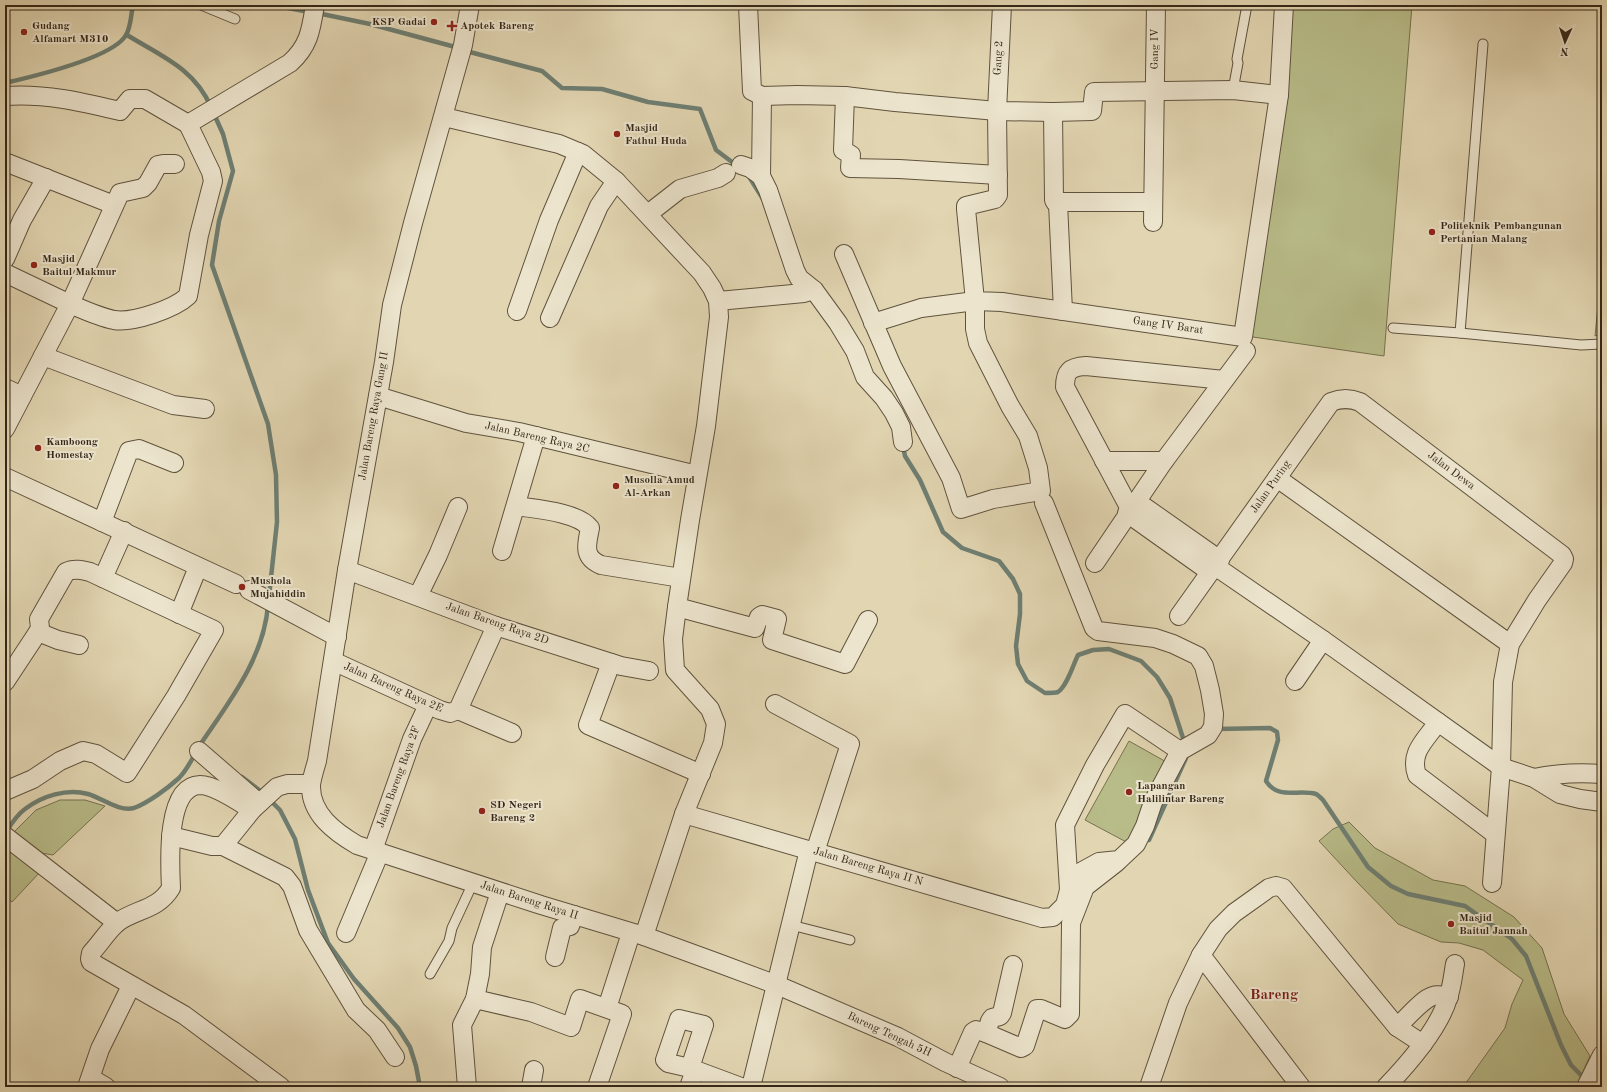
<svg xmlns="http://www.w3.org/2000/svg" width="1607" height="1092" viewBox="0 0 1607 1092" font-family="'Old Standard TT',serif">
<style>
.green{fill:#b8bc89;stroke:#767250}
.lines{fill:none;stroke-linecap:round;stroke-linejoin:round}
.stream{stroke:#6e7f73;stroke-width:4.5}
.service-casing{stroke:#60533e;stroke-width:11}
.minor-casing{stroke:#60533e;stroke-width:20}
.service{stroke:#ece4cd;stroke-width:9}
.minor{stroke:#ece4cd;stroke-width:18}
.poi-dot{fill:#8f2418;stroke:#ece4cd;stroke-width:1.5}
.labels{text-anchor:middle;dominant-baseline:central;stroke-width:4;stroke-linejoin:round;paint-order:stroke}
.poi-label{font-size:11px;font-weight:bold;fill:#342718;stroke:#ece4cd;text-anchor:start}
.street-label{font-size:11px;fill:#342718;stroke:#ece4cd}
.district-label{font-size:15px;font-weight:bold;fill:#7a1f14;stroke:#ece4cd}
</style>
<rect width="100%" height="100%" fill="#e2d6b2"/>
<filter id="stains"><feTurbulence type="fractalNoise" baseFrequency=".005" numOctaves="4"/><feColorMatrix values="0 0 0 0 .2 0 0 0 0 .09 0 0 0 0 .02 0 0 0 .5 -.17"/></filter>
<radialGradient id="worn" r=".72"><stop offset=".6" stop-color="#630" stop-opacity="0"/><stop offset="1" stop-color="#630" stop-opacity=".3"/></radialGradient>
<!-- green -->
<g class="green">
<path d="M1288 5H1412L1384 356 1253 337 1247 329Z"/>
<path d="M1602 264V334L1595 336Z"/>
<path d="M1129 741 1170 764 1130 844 1085 820Z"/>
<path d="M60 800H85L105 806 53 855 35 852 11 835 36 810Z"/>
<path d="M1349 822 1375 848 1433 880 1465 886 1514 917 1542 948 1564 1014 1590 1056 1576 1087H1463L1505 1028 1512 1004 1523 980 1483 950 1459 943 1441 942 1398 924 1357 882 1319 841 1333 829Z"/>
<path d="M5 842 41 871 12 902 5 897Z"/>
</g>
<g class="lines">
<!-- stream -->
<g class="stream">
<path d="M246 5 256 7 278 6 309 12"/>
<path d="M317 13 370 24 459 48"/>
<path d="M127 35C161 56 194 68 211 107"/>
<path d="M466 51 542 71 562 88 602 89 648 102 700 109 716 150 736 165"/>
<path d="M5 83C31 77 113 58 126 35 131 27 131 14 133 5"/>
<path d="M214 114 223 134 233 171 219 221 212 265 268 424 276 475 277 522 269 596"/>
<path d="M748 175 763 199"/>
<path d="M903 446 905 456 920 480 943 532 962 548 999 561 1013 579 1020 594V614L1016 646 1018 664 1027 681 1045 693C1049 693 1055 693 1058 692 1067 686 1073 665 1078 655L1093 650 1109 649 1141 661 1157 677 1170 698 1183 738 1186 742"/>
<path d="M1217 729 1270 728 1277 732 1278 740 1266 781C1278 800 1298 789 1316 794 1318 795 1321 798 1323 800L1368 867 1391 886 1408 894 1465 906 1512 939 1526 956 1561 1045 1571 1065 1585 1079"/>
<path d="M242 777 263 793"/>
<path d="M269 799 280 810 295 839 308 890 328 943 354 979 398 1028 410 1047 416 1066 420 1087"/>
<path d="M6 832C11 824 18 814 25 809 42 796 67 788 88 794 102 798 119 812 134 808 148 803 168 788 179 778 188 769 194 755 200 745 229 702 264 658 268 605"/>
<path d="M1149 840 1186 758"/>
</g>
<defs>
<g id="service">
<path d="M201 5 235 19"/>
<path d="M1233 90 1238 63 1237 59 1247 5"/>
<path d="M1393 328 1460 333 1581 345 1602 344"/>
<path d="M1460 333 1483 44"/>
<path d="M791 925 850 940"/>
<path d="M430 974 449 941 452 928 473 883"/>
</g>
<g id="minor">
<path d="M470 5 463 45 413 223 392 305 384 362 347 570 317 761C315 768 312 777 311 785 310 814 335 832 357 845L541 905 644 936 718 963 777 985 898 1037 945 1062 1000 1087"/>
<path d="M748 5 752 91 762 96 797 95 845 96 895 102 997 111 1053 112 1092 111 1094 92 1233 90 1279 95"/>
<path d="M1002 5 997 111 998 195 995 199 966 206V209L975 301 1002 302 1243 337 1279 95 1284 5"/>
<path d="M5 96C45 93 82 102 120 111L130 99H145L188 124"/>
<path d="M845 96 843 150 851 155 850 168 899 169 998 175"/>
<path d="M1053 112 1054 200 1055 202H1153"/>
<path d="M444 117 559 144 583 154 616 181 702 273 712 288 718 301 719 317 706 426 690 520 677 607 673 639 675 670 710 709 716 724 713 743 684 814 644 936"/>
<path d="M5 162 114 205"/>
<path d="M741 165 750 168 761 176 768 190 795 270 799 278 814 290 838 323 855 351 865 377 884 398 894 413 901 427 903 442"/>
<path d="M761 176 762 96"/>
<path d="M1058 203 1063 311"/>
<path d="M648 214 680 189 718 178 726 173"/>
<path d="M1153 222 1156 5"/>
<path d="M844 254 892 366 951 478 961 509 993 499 1041 491 1038 468 1028 436 1010 406 978 343 975 329V301L921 308 873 323"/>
<path d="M5 259 22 220 46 178"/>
<path d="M5 273 70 304 120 193 143 188 148 183 158 165 163 164H175"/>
<path d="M718 301 804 293 814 290"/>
<path d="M517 311 549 220 578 152"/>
<path d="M550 318 599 206 616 181"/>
<path d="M43 356 173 405 205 409"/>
<path d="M5 388 22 396"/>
<path d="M378 396 466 423 519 432 697 475"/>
<path d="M5 429 70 304C84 310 99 317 114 320 133 323 174 309 188 296L199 235 213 181 211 172 188 124 290 63C309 46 311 30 315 5"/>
<path d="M1104 461H1164"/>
<path d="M5 477 236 584"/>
<path d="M1277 478 1510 644"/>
<path d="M1136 501 1220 560"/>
<path d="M516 506C535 509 578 512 590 528 587 544 582 557 601 565L681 578"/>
<path d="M1130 509 1065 387C1065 371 1070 367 1086 366L1224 380"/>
<path d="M1127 513 1210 572"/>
<path d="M102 522 129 451 139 449 174 463"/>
<path d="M502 551 536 436"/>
<path d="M1095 563 1164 461 1246 351"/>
<path d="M1215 566 1323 640 1501 767 1534 778 1560 794 1580 799 1602 802"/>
<path d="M347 570 496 626 621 666 649 671"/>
<path d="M103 578 124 531"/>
<path d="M249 590 337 637"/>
<path d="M418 596 438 555 458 507"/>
<path d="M677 607 755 628 759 617 762 615 777 619 772 640 845 664 868 620"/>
<path d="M179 614 198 567"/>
<path d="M1179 616 1331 402C1341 398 1350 398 1360 402L1562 555 1564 559 1563 563 1537 600 1510 644 1503 682 1501 767 1492 883"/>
<path d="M38 632 58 640 79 645"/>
<path d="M333 661 440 710 450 713 458 710 496 626"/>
<path d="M611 663 588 725 701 774"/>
<path d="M1295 681 1323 640"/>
<path d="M5 682 38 632 40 628 39 619 66 572C74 568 82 570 90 572L214 630 176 696 127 773 96 754 83 751 60 761 33 779 5 791"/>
<path d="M775 704 850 744 815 852"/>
<path d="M458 710 512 733"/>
<path d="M1438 722C1426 740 1409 752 1417 775L1495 834"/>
<path d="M199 751 259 803"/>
<path d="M1534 778C1558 773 1577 772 1602 774"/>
<path d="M311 784H287L277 787 252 810 223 846 285 877 292 886 308 930 356 1010 377 1030 395 1057"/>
<path d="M252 810C239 802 215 785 200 785 165 786 170 865 171 888 158 910 136 909 118 922 108 930 100 944 91 953L90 959 91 962 184 1015 281 1087"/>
<path d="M684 814 1042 918 1053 917 1065 905 1069 890 1079 873 1099 862 1119 860 1136 844 1145 826 1153 802 1180 751 1208 735 1213 727 1214 714 1210 690 1204 666 1198 656 1173 644 1155 638 1098 631 1094 628 1044 503"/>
<path d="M5 836 117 923"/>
<path d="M171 836 212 846H223"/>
<path d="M373 850 412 739 428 705"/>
<path d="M1069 890 1065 825 1095 765 1125 714 1180 751"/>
<path d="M346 933 380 852"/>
<path d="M1201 955 1218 929 1234 913 1269 888 1276 886 1283 888 1397 1027 1423 1044"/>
<path d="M555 957 562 928 570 926 574 915"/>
<path d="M475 999 531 1012 571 1027 580 999 622 1014 597 1087"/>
<path d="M607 1008 631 933"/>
<path d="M1397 1027C1406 1019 1422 999 1433 996 1438 994 1444 996 1449 997"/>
<path d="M986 1033 990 1021 992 1018 1000 1016 1002 1013 1013 965"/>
<path d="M690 1068 704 1025 679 1019 665 1060 668 1063 690 1068 741 1087"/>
<path d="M957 1068 973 1032 976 1030 986 1033 1021 1048 1025 1046 1037 1009H1041L1065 1019 1070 1014 1071 923 1085 887 1117 862"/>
<path d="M91 1078 106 1087"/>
<path d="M87 1087 100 1049 131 986"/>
<path d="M467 1087 462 1025 475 999 480 974 482 947 500 892"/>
<path d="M531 1087 534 1070"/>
<path d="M689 1087 695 1070"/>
<path d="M751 1087 809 850"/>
<path d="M1149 1087 1178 1003 1201 955 1301 1087"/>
<path d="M1386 1087C1409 1063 1439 1029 1448 998 1452 987 1453 975 1455 964"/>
<path d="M1586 1087 1602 1055"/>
</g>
</defs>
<!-- service casing -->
<use href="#service" class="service-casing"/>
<!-- minor casing -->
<use href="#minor" class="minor-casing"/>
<!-- service -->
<use href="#service" class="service"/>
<!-- minor -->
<use href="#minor" class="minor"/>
</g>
<!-- markers -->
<g class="poi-dot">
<circle cx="434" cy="22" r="4"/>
<path d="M450 20h4v4h4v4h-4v4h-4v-4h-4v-4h4z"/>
<circle cx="24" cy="32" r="4"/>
<circle cx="617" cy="134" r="4"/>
<circle cx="1432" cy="232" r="4"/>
<circle cx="34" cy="265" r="4"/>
<circle cx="38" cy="448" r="4"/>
<circle cx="616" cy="486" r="4"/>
<circle cx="242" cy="587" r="4"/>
<circle cx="1129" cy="792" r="4"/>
<circle cx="482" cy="811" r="4"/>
<circle cx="1451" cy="924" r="4"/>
</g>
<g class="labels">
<!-- poi labels -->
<g class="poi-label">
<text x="426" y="22" text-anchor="end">KSP Gadai</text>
<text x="32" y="26">Gudang<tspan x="32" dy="13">Alfamart M310</tspan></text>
<text x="460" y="26">Apotek Bareng</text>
<text x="625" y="128">Masjid<tspan x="625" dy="13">Fathul Huda</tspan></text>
<text x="1440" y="226">Politeknik Pembangunan<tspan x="1440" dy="13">Pertanian Malang</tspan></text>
<text x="42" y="259">Masjid<tspan x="42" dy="13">Baitul Makmur</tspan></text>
<text x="46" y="442">Kamboong<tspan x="46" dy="13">Homestay</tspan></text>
<text x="624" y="480">Musolla Amud<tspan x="624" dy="13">Al-Arkan</tspan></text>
<text x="250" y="581">Mushola<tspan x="250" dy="13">Mujahiddin</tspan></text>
<text x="1137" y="786">Lapangan<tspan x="1137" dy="13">Halilintar Bareng</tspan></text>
<text x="490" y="805">SD Negeri<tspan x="490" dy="13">Bareng 2</tspan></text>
<text x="1459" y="918">Masjid<tspan x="1459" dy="13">Baitul Jannah</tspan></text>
</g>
<!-- street labels -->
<g class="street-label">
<text transform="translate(1155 49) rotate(-90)">Gang IV</text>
<text transform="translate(999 58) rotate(-87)">Gang 2</text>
<text transform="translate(1168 326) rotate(8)">Gang IV Barat</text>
<text transform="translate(374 416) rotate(-80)">Jalan Bareng Raya Gang II</text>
<text transform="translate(537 438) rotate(13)">Jalan Bareng Raya 2C</text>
<text transform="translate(1451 471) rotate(37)">Jalan Dewa</text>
<text transform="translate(1271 487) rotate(-55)">Jalan Puring</text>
<text transform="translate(497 624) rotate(19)">Jalan Bareng Raya 2D</text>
<text transform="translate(393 688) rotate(24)">Jalan Bareng Raya 2E</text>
<text transform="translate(399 777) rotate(-70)">Jalan Bareng Raya 2F</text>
<text transform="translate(868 867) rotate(16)">Jalan Bareng Raya II N</text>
<text transform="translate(529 901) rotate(18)">Jalan Bareng Raya II</text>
<text transform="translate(889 1035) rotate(25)">Bareng Tengah 5H</text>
</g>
<!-- district labels -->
<g class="district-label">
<text x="1274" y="995">Bareng</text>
</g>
</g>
<!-- margin -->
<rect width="1607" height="1092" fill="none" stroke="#e2d6b2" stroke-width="20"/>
<rect x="6" y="6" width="1595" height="1080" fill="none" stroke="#342718" stroke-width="2"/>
<rect x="10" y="10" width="1587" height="1072" fill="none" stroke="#342718"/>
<!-- north arrow -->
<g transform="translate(1565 42) rotate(183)" stroke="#ece4cd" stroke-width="3" paint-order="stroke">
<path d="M0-3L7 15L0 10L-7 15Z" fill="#342718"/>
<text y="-6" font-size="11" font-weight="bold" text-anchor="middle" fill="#342718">N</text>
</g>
<rect width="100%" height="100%" filter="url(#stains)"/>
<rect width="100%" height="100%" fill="url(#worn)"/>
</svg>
